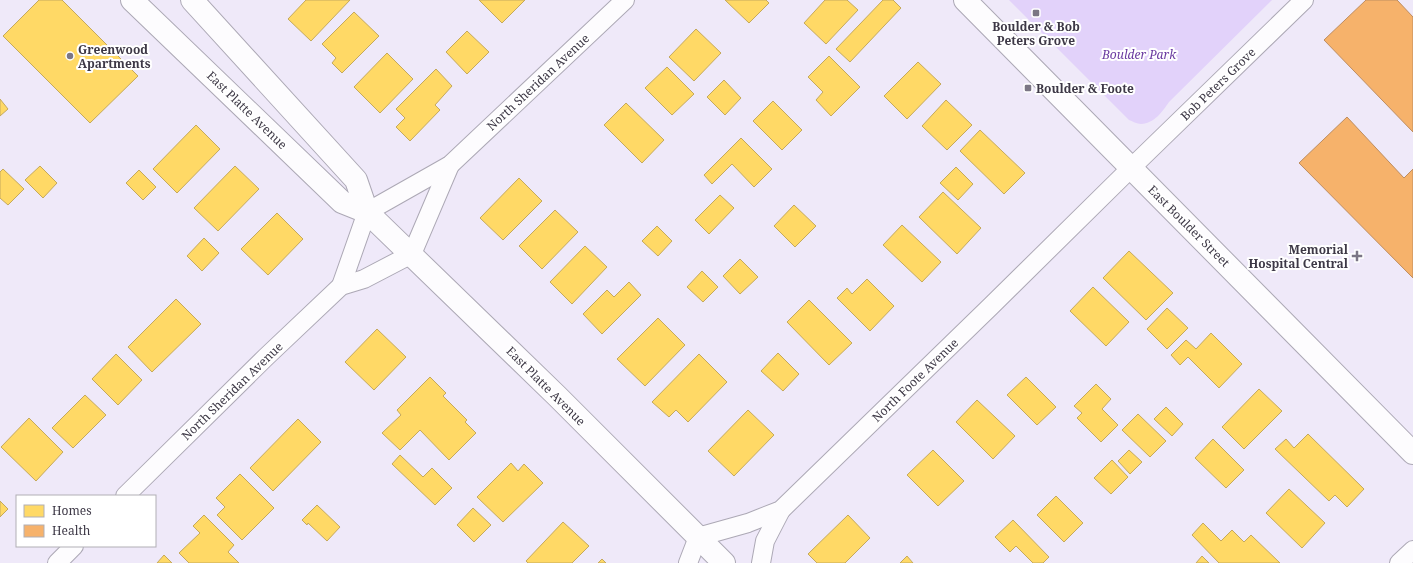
<svg xmlns="http://www.w3.org/2000/svg" width="1413" height="563" viewBox="0 0 1413 563" font-family="'Noto Serif',serif">
<style>
.green{fill:#e2d2fa}
.homes{fill:#ffd966;stroke:#c5a95c}
.health{fill:#f6b26b;stroke:#be8d60}
.lines{fill:none;stroke-linecap:round;stroke-linejoin:round}
.minor-casing{stroke:#aca8b5;stroke-width:20}
.tertiary-casing{stroke:#aca8b5;stroke-width:24}
.primary-casing{stroke:#aca8b5;stroke-width:24}
.minor{stroke:#fdfcfe;stroke-width:18}
.tertiary{stroke:#fdfcfe;stroke-width:22}
.primary{stroke:#fdfcfe;stroke-width:22}
.poi-dot{fill:#7b7685;stroke:#fff;stroke-width:1.5}
.labels{text-anchor:middle;dominant-baseline:central;stroke-width:4;stroke-linejoin:round;paint-order:stroke}
.poi-label{font-size:12px;font-weight:bold;fill:#3d3846;stroke:#fff;text-anchor:start}
.park-label{font-size:12px;font-style:italic;fill:#6a3aa0;stroke:#fff}
.street-label{font-size:12px;fill:#3d3846;stroke:#fff}
</style>
<rect width="100%" height="100%" fill="#efe9f9"/>
<!-- green -->
<path class="green" d="M1009 0H1272L1169 102C1162 112 1155 123 1141 124 1137 124 1132 121 1129 120Z"/>
<!-- homes -->
<g class="homes">
<path d="M39 0H62L138 76 90 123 3 36Z"/>
<path d="M306 0H350L311 41 288 19Z"/>
<path d="M479 0H525L502 23Z"/>
<path d="M725 0H766L769 3 749 23Z"/>
<path d="M825 0H847L858 10 826 44 804 23Z"/>
<path d="M883 0H893L901 8 850 62 836 49Z"/>
<path d="M354 12 379 36 342 73 332 63 336 58 322 44Z"/>
<path d="M696 29 721 53 694 81 669 57Z"/>
<path d="M467 31 489 52 467 74 446 52Z"/>
<path d="M387 53 413 79 380 113 354 87Z"/>
<path d="M829 56 860 87 831 116 816 100 823 92 808 77Z"/>
<path d="M918 62 941 84 907 119 884 96Z"/>
<path d="M667 67 694 94 672 115 645 88Z"/>
<path d="M436 69 452 86 435 105 440 110 410 141 396 127 405 118 396 109Z"/>
<path d="M724 80 741 98 725 115 707 97Z"/>
<path d="M0 99 8 109 0 116Z"/>
<path d="M946 100 972 125 947 150 922 126Z"/>
<path d="M773 101 802 130 782 150 753 121Z"/>
<path d="M626 103 664 140 642 163 604 125Z"/>
<path d="M196 125 220 149 177 193 153 169Z"/>
<path d="M980 130 1025 173 1004 194 960 151Z"/>
<path d="M741 138 772 169 754 187 732 164 712 184 704 175Z"/>
<path d="M40 166 57 183 43 198 25 180Z"/>
<path d="M235 166 259 189 218 231 194 208Z"/>
<path d="M956 167 973 184 958 200 940 183Z"/>
<path d="M3 169 24 189 8 205 0 198V172Z"/>
<path d="M139 170 156 187 143 200 126 183Z"/>
<path d="M519 178 542 201 503 240 480 218Z"/>
<path d="M943 192 981 228 957 254 919 217Z"/>
<path d="M720 195 734 208 709 234 695 220Z"/>
<path d="M794 205 816 226 795 247 774 226Z"/>
<path d="M555 210 578 232 542 269 519 246Z"/>
<path d="M277 213 303 239 268 275 241 249Z"/>
<path d="M902 225 941 262 922 282 883 245Z"/>
<path d="M657 226 672 241 658 256 642 241Z"/>
<path d="M204 238 219 253 202 271 187 256Z"/>
<path d="M585 246 607 267 572 304 550 282Z"/>
<path d="M1129 251 1173 293 1146 320 1103 278Z"/>
<path d="M740 259 758 277 740 294 723 276Z"/>
<path d="M702 271 718 287 703 302 687 287Z"/>
<path d="M867 279 894 306 870 331 837 298 847 288 852 294Z"/>
<path d="M629 282 641 295 602 334 583 314 607 290 614 297Z"/>
<path d="M1093 287 1129 322 1106 346 1070 311Z"/>
<path d="M176 299 201 324 152 372 128 347Z"/>
<path d="M809 300 852 343 829 365 787 322Z"/>
<path d="M1167 308 1188 328 1167 349 1147 329Z"/>
<path d="M658 318 685 345 645 386 617 359Z"/>
<path d="M377 329 406 357 374 390 345 362Z"/>
<path d="M1211 333 1242 364 1219 388 1188 357 1180 365 1171 355 1186 340 1196 349Z"/>
<path d="M778 353 799 374 783 391 761 371Z"/>
<path d="M116 354 142 380 118 405 92 379Z"/>
<path d="M699 354 727 382 688 422 676 410 669 417 652 402Z"/>
<path d="M430 377 446 393 443 396 467 420 465 422 476 433 449 460 420 430 400 450 382 433 401 415 397 410Z"/>
<path d="M1026 377 1056 407 1037 425 1007 395Z"/>
<path d="M1096 384 1111 399 1102 409 1118 425 1101 442 1077 418 1082 413 1074 406Z"/>
<path d="M1259 389 1282 411 1244 449 1222 427Z"/>
<path d="M85 395 106 415 73 448 52 428Z"/>
<path d="M977 400 1015 436 993 459 956 422Z"/>
<path d="M1166 407 1183 424 1172 436 1154 419Z"/>
<path d="M748 410 774 435 734 476 708 451Z"/>
<path d="M1138 414 1166 441 1150 457 1122 430Z"/>
<path d="M29 418 63 452 36 481 1 447Z"/>
<path d="M298 419 321 442 273 491 250 468Z"/>
<path d="M1308 434 1364 489 1347 507 1335 495 1329 501 1275 449 1286 439 1294 448Z"/>
<path d="M1213 439 1244 470 1226 488 1195 458Z"/>
<path d="M933 450 964 481 938 506 907 475Z"/>
<path d="M1129 450 1142 462 1130 474 1118 461Z"/>
<path d="M400 455 423 477 432 468 452 488 435 505 392 464Z"/>
<path d="M1112 460 1128 477 1111 494 1094 478Z"/>
<path d="M511 463 518 471 524 464 543 483 503 522 477 497Z"/>
<path d="M240 474 274 508 242 540 217 515 225 507 216 498Z"/>
<path d="M1289 489 1325 523 1302 548 1266 513Z"/>
<path d="M1056 496 1083 523 1064 542 1037 515Z"/>
<path d="M0 501 8 509 0 517Z"/>
<path d="M317 505 340 527 327 541 308 523 307 525 302 520Z"/>
<path d="M473 508 491 525 474 542 457 525Z"/>
<path d="M204 515 234 545 228 552 239 563H189L179 553 200 533 193 526Z"/>
<path d="M848 515 870 538 845 563H817L808 554Z"/>
<path d="M1013 520 1049 557 1043 563H1033L1016 546 1010 552 995 537Z"/>
<path d="M563 522 589 546 572 563H528L526 561Z"/>
<path d="M1203 523 1221 541 1232 530 1244 542 1251 535 1280 563H1219L1192 535Z"/>
<path d="M164 555 172 563H157Z"/>
<path d="M907 556 913 563H900Z"/>
<path d="M1202 556 1209 563H1196Z"/>
<path d="M602 559 606 563H598Z"/>
</g>
<!-- health -->
<g class="health">
<path d="M1366 0H1397L1413 17V132L1324 40Z"/>
<path d="M1347 117 1404 178 1413 169V278L1299 163Z"/>
</g>
<g class="lines">
<defs>
<g id="minor">
<path d="M341 286 367 212 450 165 625 0"/>
<path d="M125 496 266 357 341 286 364 279 412 254 450 165"/>
<path d="M57 563 74 546"/>
<path d="M688 563 698 537 748 523 781 510 991 306 1131 168 1304 0"/>
<path d="M761 563 765 541 781 510"/>
<path d="M1399 563 1413 550"/>
</g>
<path id="tertiary" d="M965 0 1413 453"/>
<g id="primary">
<path d="M132 0 342 202 367 212 557 396 724 563"/>
<path d="M192 0 356 180 367 212"/>
</g>
</defs>
<!-- minor casing -->
<use href="#minor" class="minor-casing"/>
<!-- tertiary casing -->
<use href="#tertiary" class="tertiary-casing"/>
<!-- primary casing -->
<use href="#primary" class="primary-casing"/>
<!-- minor -->
<use href="#minor" class="minor"/>
<!-- tertiary -->
<use href="#tertiary" class="tertiary"/>
<!-- primary -->
<use href="#primary" class="primary"/>
</g>
<!-- markers -->
<g class="poi-dot">
<rect x="1032" y="9" width="8" height="8" rx="2"/>
<circle cx="70" cy="56" r="4"/>
<rect x="1024" y="84" width="8" height="8" rx="2"/>
<path d="M1355 250h4v4h4v4h-4v4h-4v-4h-4v-4h4z"/>
</g>
<g class="labels">
<!-- poi labels -->
<g class="poi-label">
<text x="1036" y="26" text-anchor="middle">Boulder &amp; Bob<tspan x="1036" dy="14">Peters Grove</tspan></text>
<text x="78" y="49">Greenwood<tspan x="78" dy="14">Apartments</tspan></text>
<text x="1036" y="88">Boulder &amp; Foote</text>
<text x="1348" y="249" text-anchor="end">Memorial<tspan x="1348" dy="14">Hospital Central</tspan></text>
</g>
<!-- park labels -->
<g class="park-label">
<text x="1139" y="54">Boulder Park</text>
</g>
<!-- street labels -->
<g class="street-label">
<text transform="translate(538 82) rotate(-43)">North Sheridan Avenue</text>
<text transform="translate(1218 84) rotate(-44)">Bob Peters Grove</text>
<text transform="translate(247 110) rotate(44)">East Platte Avenue</text>
<text transform="translate(1189 226) rotate(45)">East Boulder Street</text>
<text transform="translate(915 380) rotate(-44)">North Foote Avenue</text>
<text transform="translate(546 386) rotate(45)">East Platte Avenue</text>
<text transform="translate(232 391) rotate(-44)">North Sheridan Avenue</text>
</g>
</g>
<!-- legend -->
<rect x="16" y="495" width="140" height="52" fill="#ffffff" stroke="#b1afb5"/>
<rect x="24" y="505" width="20" height="12" fill="#ffd966" stroke="#b1afb5"/>
<text x="52" y="515" font-size="12" fill="#3d3846">Homes</text>
<rect x="24" y="525" width="20" height="12" fill="#f6b26b" stroke="#b1afb5"/>
<text x="52" y="535" font-size="12" fill="#3d3846">Health</text>
</svg>
